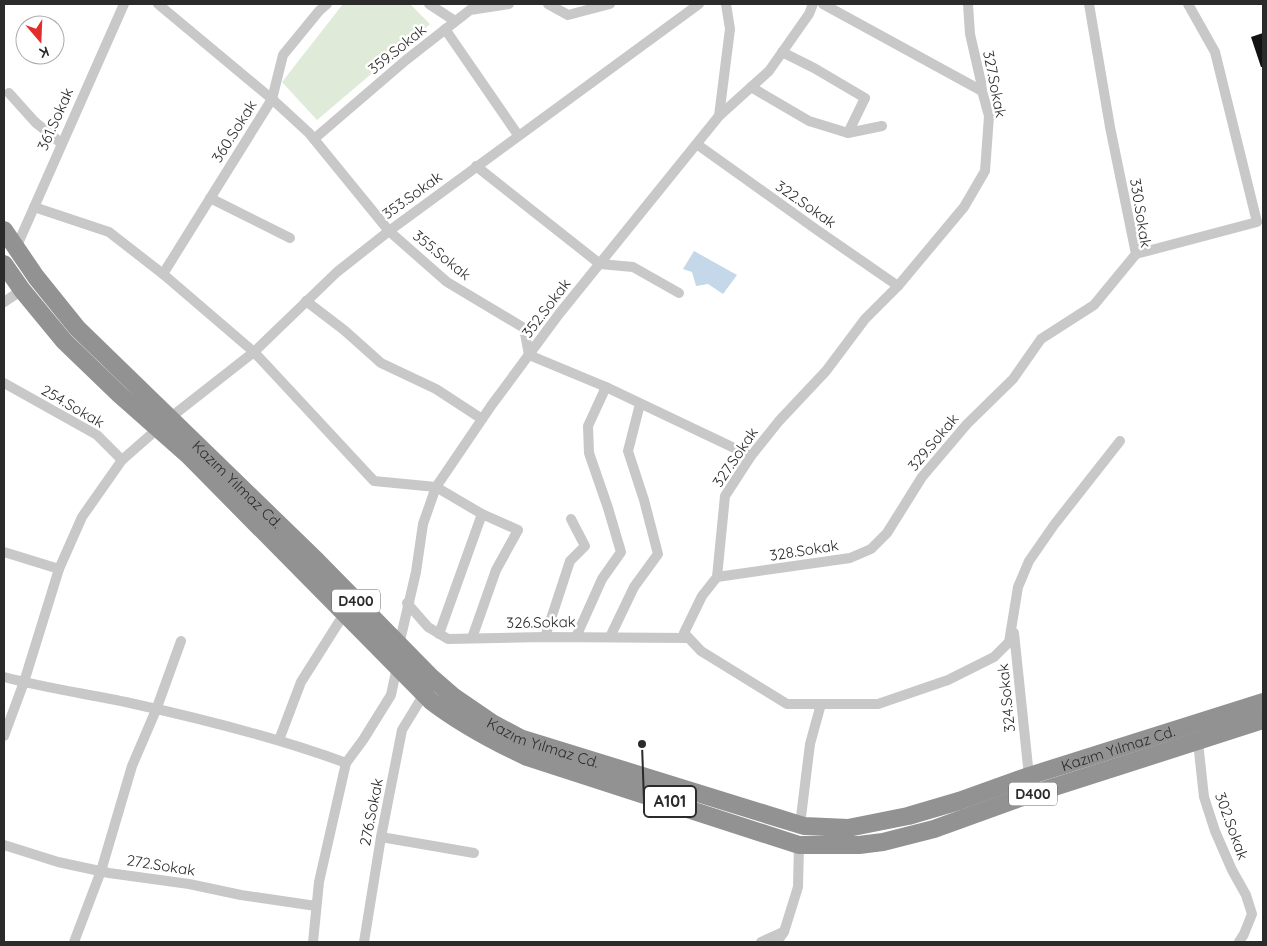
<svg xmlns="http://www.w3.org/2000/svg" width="1267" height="946" viewBox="0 0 1267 946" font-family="Quicksand,sans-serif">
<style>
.green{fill:#e0ead8}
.water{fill:#c4d8ea}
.building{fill:#121212}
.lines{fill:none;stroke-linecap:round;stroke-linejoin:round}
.street{stroke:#c8c8c8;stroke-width:10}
.highway{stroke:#929292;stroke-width:18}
.labels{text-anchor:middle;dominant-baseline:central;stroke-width:5;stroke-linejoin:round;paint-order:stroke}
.shield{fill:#fff;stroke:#6b6b6b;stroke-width:1}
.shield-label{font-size:14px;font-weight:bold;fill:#2b2b2b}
.street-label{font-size:15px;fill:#2b2b2b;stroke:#fff}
.leader{fill:none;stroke:#2b2b2b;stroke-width:2}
.callout-dot{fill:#2b2b2b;stroke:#fff;stroke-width:2}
.callout{fill:#fff;stroke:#2b2b2b;stroke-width:2}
.callout-label{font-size:16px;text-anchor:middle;font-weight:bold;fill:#2b2b2b}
</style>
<rect width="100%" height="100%" fill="#fff"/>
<!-- green -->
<path class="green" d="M343 4H410L430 24 317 120 282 82Z"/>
<!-- water -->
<path class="water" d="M694 251 737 275 723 294 708 284 696 286 692 272 683 269Z"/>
<!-- building -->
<path class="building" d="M1263 33V67H1261L1251 37Z"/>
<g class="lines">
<!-- street -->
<g class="street">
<path d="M158 4 272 99 309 133 389 231 447 282 524 328 529 355 606 387 751 456"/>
<path d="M429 4 455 21"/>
<path d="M548 4 568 15 610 4"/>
<path d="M823 4 982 91"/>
<path d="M968 4 970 34 981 82 982 91 989 116 985 171 964 207 898 286 865 319 826 371 779 421 751 456 725 496 717 577 702 596 684 633 701 651 787 704H878L948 680 994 657 1009 642 1018 587 1029 561 1054 525 1120 441"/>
<path d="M445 29 518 135"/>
<path d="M782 52 814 68 865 98 848 133"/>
<path d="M751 87 809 121 848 133 882 126"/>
<path d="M9 93 35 122 61 143"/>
<path d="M719 116 769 71 809 14 813 4"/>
<path d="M314 139 406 60 470 10 509 4"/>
<path d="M698 145 817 230 898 286"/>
<path d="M476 166 600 264 633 267 679 293"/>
<path d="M210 198 290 238"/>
<path d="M34 207 109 232 163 274 254 352 374 481 436 487 482 514 439 634"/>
<path d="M16 248 124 4"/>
<path d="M1136 254 1257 222 1215 52 1188 4"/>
<path d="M163 274 272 99 283 55 319 11 327 4"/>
<path d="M306 301 344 330 381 363 436 389 482 419"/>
<path d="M4 302 22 290"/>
<path d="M4 383 97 435 122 460"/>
<path d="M4 552 59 569"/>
<path d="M717 577 850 558 871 549 887 533 922 477 967 424 1013 379 1041 339 1094 305 1136 254 1110 127 1089 4"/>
<path d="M407 603 428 627 448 639 545 637 688 638"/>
<path d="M1014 633 1029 776"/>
<path d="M545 637 570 561 585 546 571 519"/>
<path d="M576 637 602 579 621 552 608 508 589 453 588 426 606 387"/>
<path d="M610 637 634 587 658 554 644 500 628 451 640 404"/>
<path d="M472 638 496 570 518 530 482 514"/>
<path d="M399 645 416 572 423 524 436 487 491 406 559 314 719 116 730 29 726 4"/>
<path d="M4 677C45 688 88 694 130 703 203 719 276 737 346 763"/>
<path d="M4 736 24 682 59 569 82 517 122 460 171 417 254 352 337 272 389 231 699 4"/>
<path d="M279 740 301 682 344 614"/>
<path d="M1198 742 1204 797 1215 831 1232 870 1246 895 1252 914 1244 934 1239 942"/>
<path d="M800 825 810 744 821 704"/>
<path d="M381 837 474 853"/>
<path d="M4 845 58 862 109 873 189 884 241 895 316 906"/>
<path d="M74 942 101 871 132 766 156 710 181 641"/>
<path d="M313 942 319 882 346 763 363 740 391 695 397 667"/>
<path d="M364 942 381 837 402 730 424 694"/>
<path d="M761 942 783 932"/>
<path d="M777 942 784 932 798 887 799 845"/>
</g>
<!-- highway -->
<g class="highway">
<path id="s1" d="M4 230 36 277 77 328 317 561 431 677 454 697 492 723 520 738 804 826 848 828 908 816 959 801 1029 776 1263 702"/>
<path d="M4 264 22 290 64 341 119 394 188 455 431 701C461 724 493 741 527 757L799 845H859L883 842 934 829 1017 799 1263 720"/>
</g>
</g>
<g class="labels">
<!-- shield labels -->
<g class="shield">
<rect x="332" y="589.5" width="48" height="23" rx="4"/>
<rect x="1009" y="782.5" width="48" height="23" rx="4"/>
</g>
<g class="shield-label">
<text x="356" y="601">D400</text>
<text x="1033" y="794">D400</text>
</g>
<!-- street labels -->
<g class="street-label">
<text transform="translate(397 49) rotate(-39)">359.Sokak</text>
<text transform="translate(995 84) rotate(79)">327.Sokak</text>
<text transform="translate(55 119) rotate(-66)">361.Sokak</text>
<text transform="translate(234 131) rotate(-58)">360.Sokak</text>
<text transform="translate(412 195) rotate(-36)">353.Sokak</text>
<text transform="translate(806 204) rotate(35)">322.Sokak</text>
<text transform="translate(1141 213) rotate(81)">330.Sokak</text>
<text transform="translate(442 255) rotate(39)">355.Sokak</text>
<text transform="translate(546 308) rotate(-53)">352.Sokak</text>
<text transform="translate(73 406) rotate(30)">254.Sokak</text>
<text transform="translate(933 442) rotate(-50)">329.Sokak</text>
<text transform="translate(735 457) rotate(-56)">327.Sokak</text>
<text stroke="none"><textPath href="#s1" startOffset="346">Kazım Yılmaz Cd.</textPath></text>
<text transform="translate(804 550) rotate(-9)">328.Sokak</text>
<text transform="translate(541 622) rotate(-1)">326.Sokak</text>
<text transform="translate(1006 698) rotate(-96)">324.Sokak</text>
<text stroke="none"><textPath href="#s1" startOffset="751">Kazım Yılmaz Cd.</textPath></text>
<text stroke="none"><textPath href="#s1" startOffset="1351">Kazım Yılmaz Cd.</textPath></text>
<text transform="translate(371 812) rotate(-79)">276.Sokak</text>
<text transform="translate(1232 826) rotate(70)">302.Sokak</text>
<text transform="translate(161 865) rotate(9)">272.Sokak</text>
</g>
</g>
<!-- callouts -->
<path class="leader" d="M642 744L644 801"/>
<circle class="callout-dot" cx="642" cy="744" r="5"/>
<rect class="callout" x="644" y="786" width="52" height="31" rx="5"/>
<g class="callout-label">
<text x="670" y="807">A101</text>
</g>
<!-- border -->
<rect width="1267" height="946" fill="none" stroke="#2b2b2b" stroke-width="10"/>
<!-- north arrow -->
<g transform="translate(40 40) rotate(161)"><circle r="24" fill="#ffffff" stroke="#aaaaaa"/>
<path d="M0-4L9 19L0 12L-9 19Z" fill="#e32d2d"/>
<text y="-8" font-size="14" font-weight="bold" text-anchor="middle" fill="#2b2b2b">K</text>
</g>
</svg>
